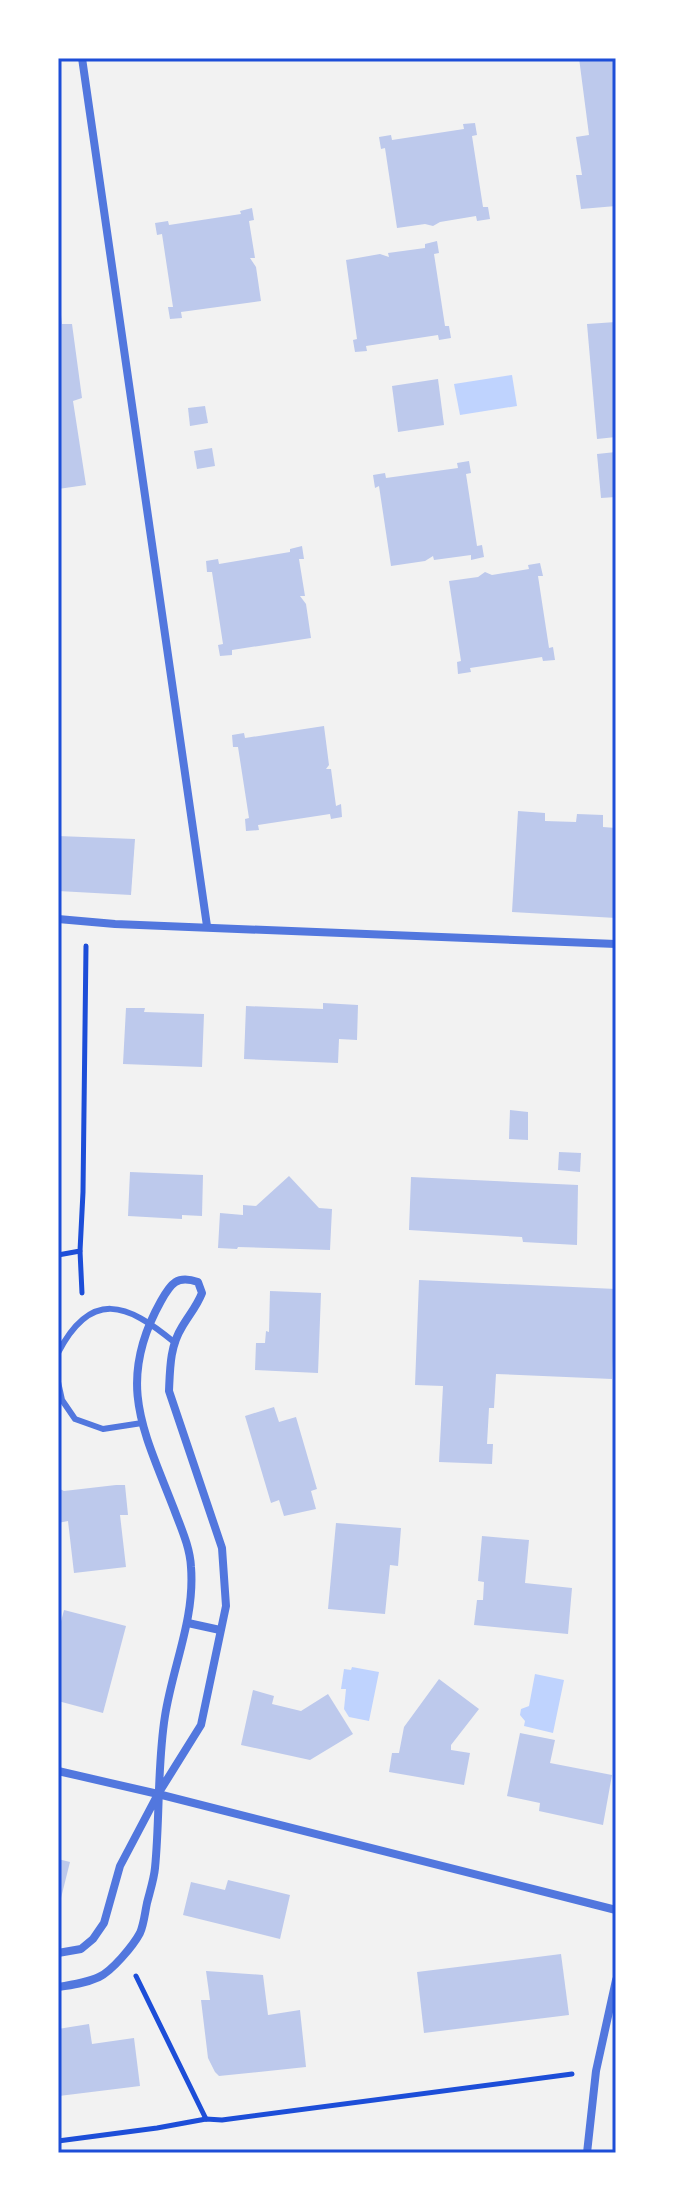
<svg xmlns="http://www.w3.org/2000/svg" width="674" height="2211" viewBox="0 0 674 2211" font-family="Arial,sans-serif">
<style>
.water{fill:#bfd3fe}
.building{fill:#bdc9ec}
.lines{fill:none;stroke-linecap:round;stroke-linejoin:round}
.path{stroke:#1d4ed8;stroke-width:5}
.service{stroke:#5277de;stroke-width:6}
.minor{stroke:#5277de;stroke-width:8}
.neatline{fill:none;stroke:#1d4ed8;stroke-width:3}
</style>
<rect width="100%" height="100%" fill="#f2f2f2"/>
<!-- water -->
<g class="water">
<path d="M512 375 517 406 460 415 454 384Z"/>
<path d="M352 1667 379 1672 369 1721 349 1717 344 1709 346 1689H341L344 1669 351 1670Z"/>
<path d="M535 1674 564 1680 553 1733 524 1726 525 1721 520 1715 521 1709 529 1706Z"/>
</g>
<!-- building -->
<g class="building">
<path d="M579 58H616V206L581 209 576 175H582L576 137 589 135Z"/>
<path d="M475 123 477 135 472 136 483 207H488L490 219 477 221 476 216 440 222 433 226 425 224 397 228 385 148 381 149 379 137 391 135 392 140 464 129 463 124Z"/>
<path d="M252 208 254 220 249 221 255 258H250L256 267 261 301 181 312 182 318 170 319 168 307H173L162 234 157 235 155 223 168 221 169 225 241 214 240 211Z"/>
<path d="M437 241 439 253 434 254 445 326H449L451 338 439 340 438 335 366 346 367 351 355 352 353 340 357 339 346 260 380 254 389 257 388 253 425 248V244Z"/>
<path d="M58 307H60L62 324H72L82 398 73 401 86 485 58 489Z"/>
<path d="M616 322V437L597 439 587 324Z"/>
<path d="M438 379 444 425 398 432 392 386Z"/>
<path d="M205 406 208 423 190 426 188 408Z"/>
<path d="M212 448 215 466 197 469 194 451Z"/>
<path d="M616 452V497L601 498 597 454Z"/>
<path d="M469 461 471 473 466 474 477 546 482 545 484 557 471 560V555L434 560 433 556 425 561 391 566 379 486 375 488 373 475 385 473 386 478 458 468 457 463Z"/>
<path d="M302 546 304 559H299L305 596H300L306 604 311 638 232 650V655L220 656 218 645 223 644 212 572H207L206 561 218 559 219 564 290 552V549Z"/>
<path d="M540 563 543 576H538L549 648 553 647 555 660 543 661 542 657 470 668 471 672 458 674 457 662 461 661 449 581 478 577 485 572 492 575 529 569 528 565Z"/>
<path d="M324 726 329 765 326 769H331L336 806 341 804 342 817 331 819 330 814 258 825 259 830 246 831 245 819 249 818 238 747H233L232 735 244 733 245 738Z"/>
<path d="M518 811 545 813V821L576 822 577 814 603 815V827L616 828V918L512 912Z"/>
<path d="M58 836 135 839 131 895 58 891Z"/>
<path d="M323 1003 358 1005 357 1040 339 1039 338 1063 244 1059 246 1006 323 1009Z"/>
<path d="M126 1008H145L144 1012 204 1014 202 1067 123 1064Z"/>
<path d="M510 1110 528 1112V1140L509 1139Z"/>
<path d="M559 1152 581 1153 580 1172 558 1170Z"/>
<path d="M130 1172 203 1175 202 1216 182 1215V1219L128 1216Z"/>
<path d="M289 1176 319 1208 332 1209 330 1250 238 1247 237 1249 218 1248 220 1213 243 1215V1205L256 1206Z"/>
<path d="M411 1177 578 1185 577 1245 523 1242 522 1237 409 1230Z"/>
<path d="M419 1280 616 1289 612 1379 496 1374 494 1408H489L487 1444H493L492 1464 439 1462 443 1386 415 1385Z"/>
<path d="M270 1291 321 1293 318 1373 255 1370 256 1343H265L266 1331 269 1332Z"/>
<path d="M274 1407 279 1422 296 1417 317 1489 311 1491 316 1509 284 1516 279 1500 271 1503 245 1416Z"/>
<path d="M116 1485H125L128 1515H120L126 1567 74 1573 68 1521 58 1523V1488L64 1491Z"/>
<path d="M336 1523 401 1528 398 1566 390 1565 385 1614 328 1609Z"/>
<path d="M482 1536 529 1540 525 1583 572 1588 568 1634 474 1625 477 1600H483L484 1582 478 1581Z"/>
<path d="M64 1610 126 1626 103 1713 58 1701V1633Z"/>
<path d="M439 1679 479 1709 451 1745V1750L470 1753 464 1785 389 1772 392 1753H399L404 1727Z"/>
<path d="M253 1690 274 1696 272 1704 301 1711 328 1694 353 1734 310 1760 241 1745Z"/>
<path d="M520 1733 555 1740 550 1763 612 1775 603 1825 539 1811 540 1803 507 1796Z"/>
<path d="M58 1859 70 1862 59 1906H58Z"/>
<path d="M228 1880 290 1895 280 1939 183 1915 191 1882 225 1890Z"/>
<path d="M561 1954 569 2015 424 2033 417 1972Z"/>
<path d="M206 1971 263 1975 268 2015 300 2010 306 2067 219 2076 215 2072 208 2058 201 2000H210Z"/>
<path d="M89 2024 92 2044 134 2038 140 2086 59 2096 58 2029Z"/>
</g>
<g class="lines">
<!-- path -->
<g class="path">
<path d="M80 1251 82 1293"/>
<path d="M58 1255 80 1251 83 1192 86 946"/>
<path d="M136 1976 206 2119"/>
<path d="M58 2141 157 2128 206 2119 222 2120 572 2074"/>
</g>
<!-- service -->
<g class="service">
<path d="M58 1353C91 1289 127 1303 174 1342"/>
<path d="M58 1382 62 1400 75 1419 103 1429 142 1423"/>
</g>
<!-- minor -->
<g class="minor">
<path d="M82 58 207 926"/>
<path d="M58 919 115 924 616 944"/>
<path d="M188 1623 220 1630"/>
<path d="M58 1771 158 1794 616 1910"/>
<path d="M58 1953 81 1949 93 1939 104 1923 120 1866 158 1794 201 1725 226 1606 222 1548 169 1391C170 1368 170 1346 182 1327 189 1315 197 1306 202 1293L198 1282C177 1275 171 1283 161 1301 115 1383 144 1431 174 1509 181 1528 190 1547 191 1567 195 1619 173 1665 165 1716 157 1766 160 1817 155 1868 154 1879 150 1891 147 1903 145 1912 144 1924 140 1933 133 1946 112 1971 99 1977 86 1983 72 1985 58 1987"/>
<path d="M587 2153 596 2071 616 1980"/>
</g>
</g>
<!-- border -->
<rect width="674" height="2211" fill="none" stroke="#ffffff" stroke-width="120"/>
<rect x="60" y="60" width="554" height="2091" class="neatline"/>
</svg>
